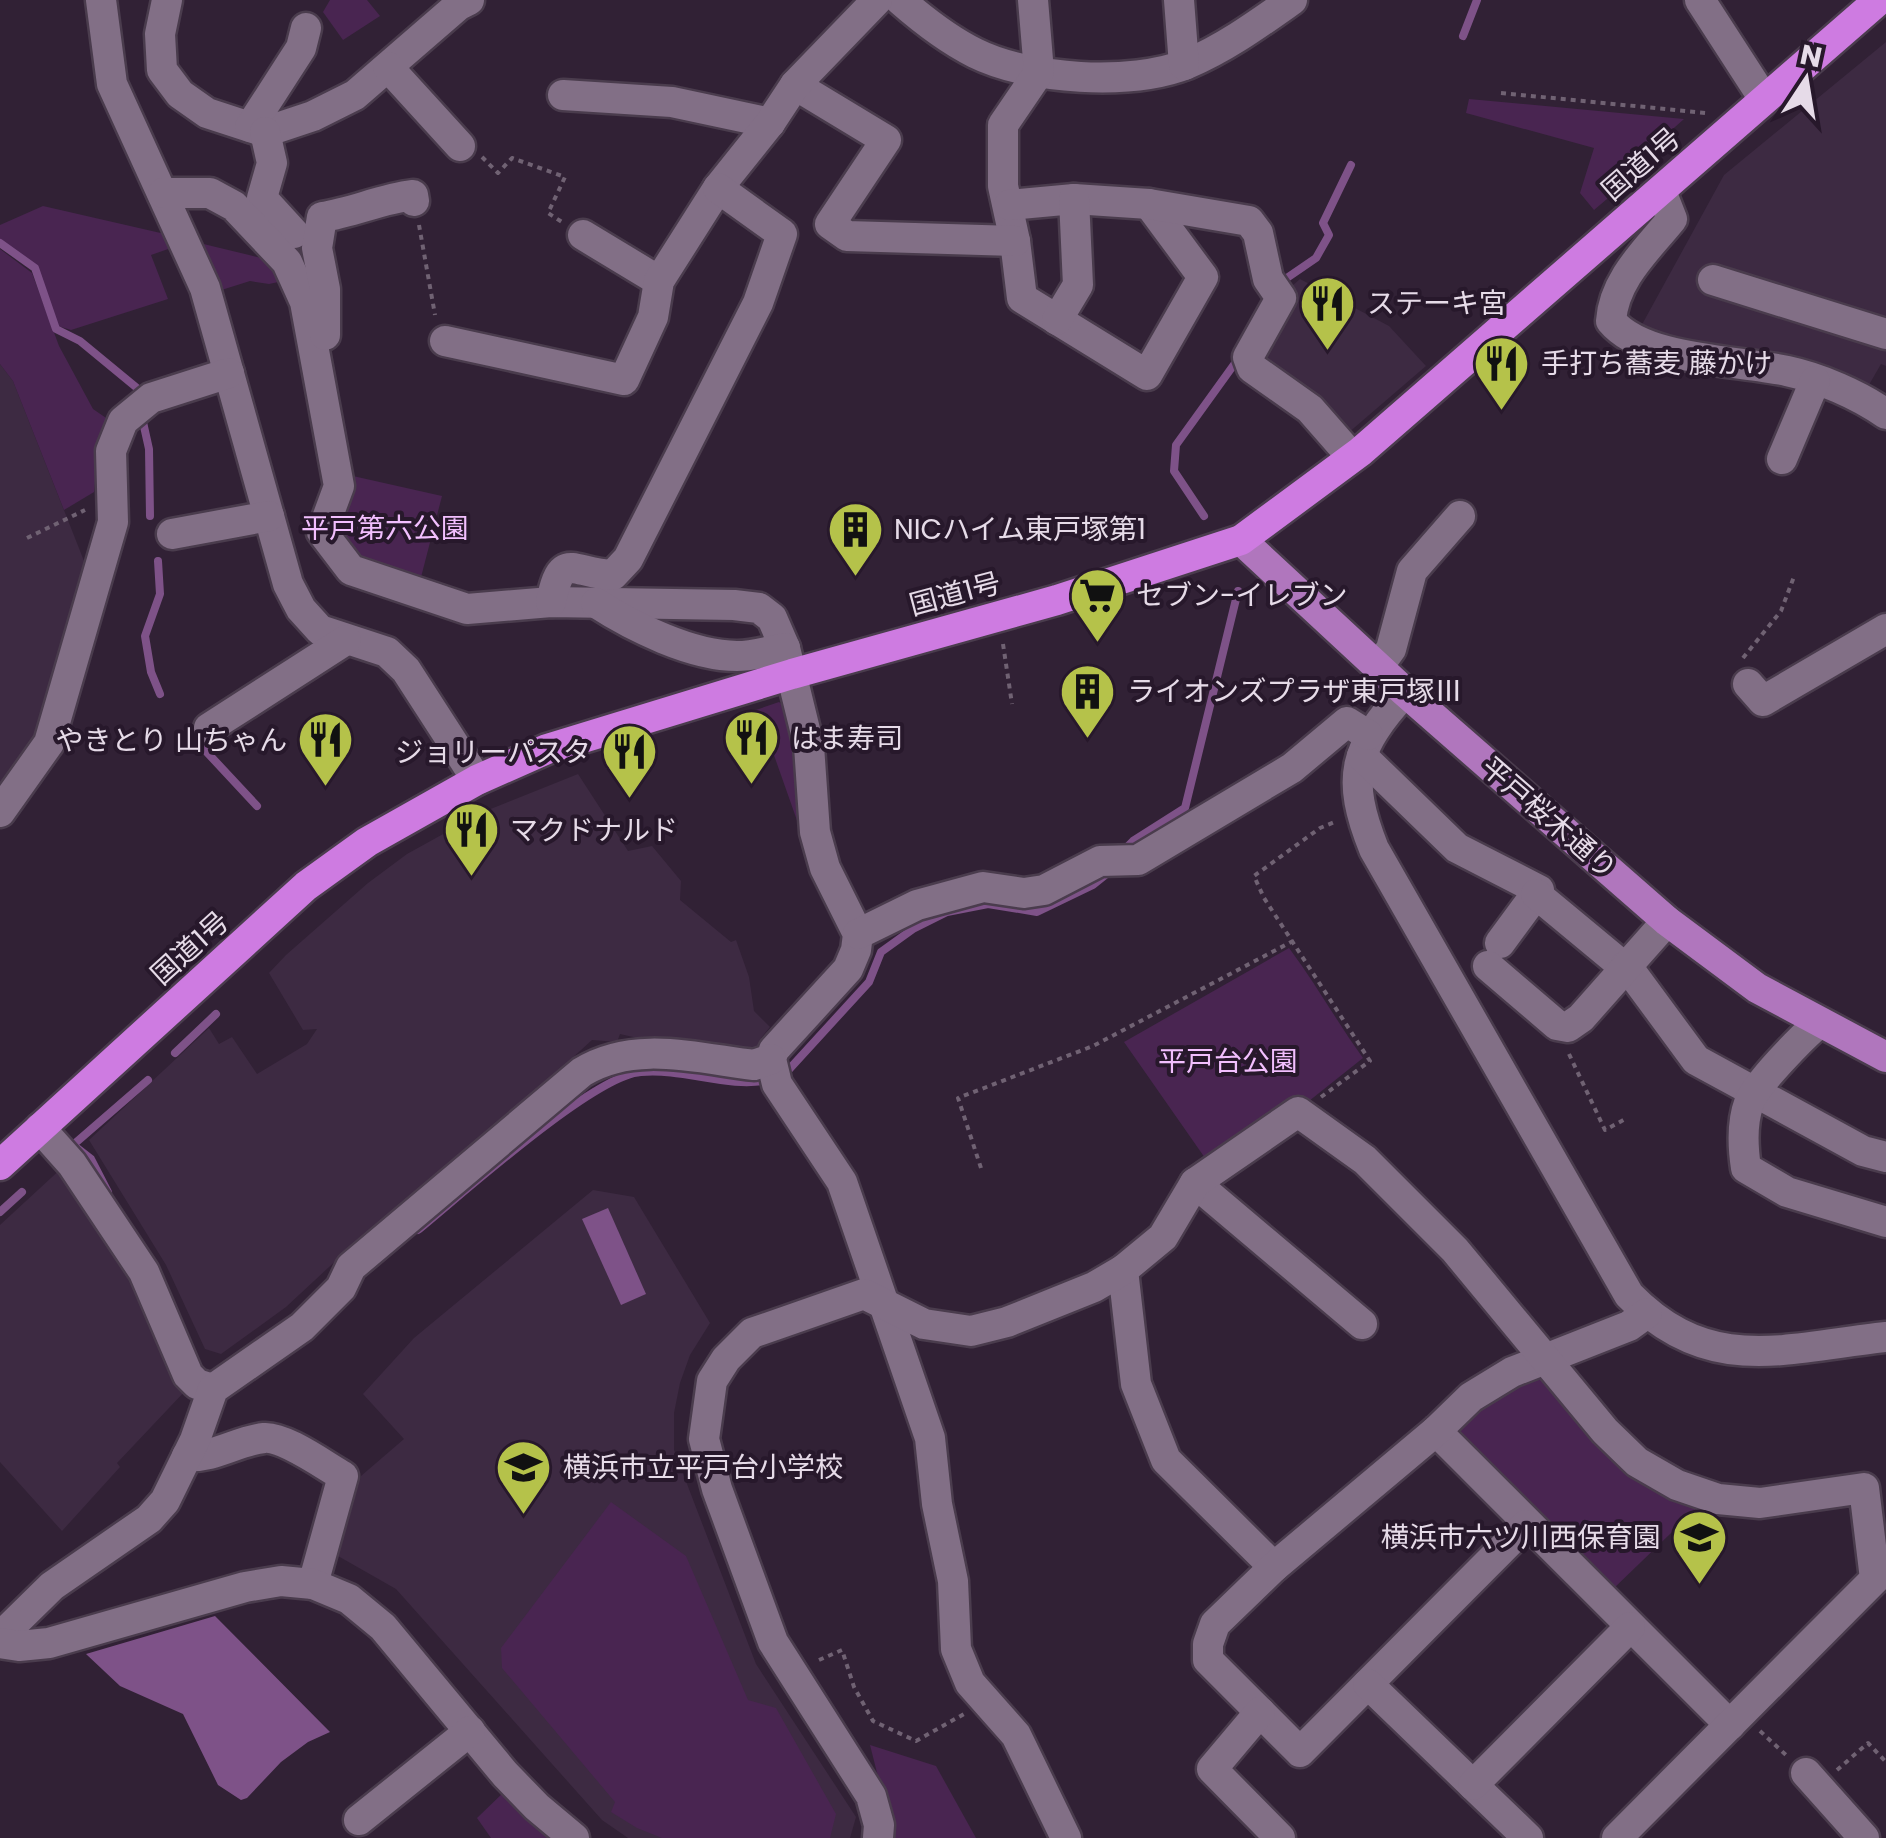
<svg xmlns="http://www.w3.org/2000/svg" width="1886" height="1838" viewBox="0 0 1886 1838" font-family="Poppins,'Noto Sans JP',sans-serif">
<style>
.built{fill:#3d2a42}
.green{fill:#492551}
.water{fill:#7e5288}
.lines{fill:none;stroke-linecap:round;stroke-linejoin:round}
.stream{stroke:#7e5288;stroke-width:8}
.minor-casing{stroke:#4a3c4d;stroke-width:35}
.major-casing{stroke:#4a3c4d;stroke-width:35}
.highway-casing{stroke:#4a3c4d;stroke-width:35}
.path{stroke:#706273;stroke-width:4;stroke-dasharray:5 5;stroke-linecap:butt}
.minor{stroke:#826f86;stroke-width:30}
.major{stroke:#b076bd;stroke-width:30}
.highway{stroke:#ce7be1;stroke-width:30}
.labels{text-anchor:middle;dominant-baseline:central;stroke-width:8;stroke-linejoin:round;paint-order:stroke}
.street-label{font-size:28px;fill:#e6dbe8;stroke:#27182b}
.poi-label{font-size:28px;fill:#e6dbe8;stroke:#27182b;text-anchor:start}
.park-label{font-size:28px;fill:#f2bffe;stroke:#27182b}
</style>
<rect width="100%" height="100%" fill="#312135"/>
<!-- built -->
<g class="built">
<path d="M1886 42V366L1881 364 1866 390 1682 346 1639 330 1724 175Z"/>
<path d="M1300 279 1389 326 1426 366 1340 440 1257 362 1284 293Z"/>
<path d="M0 364 13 381 86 566 36 741 0 798Z"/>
<path d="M578 774 628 851 652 846 681 881 680 900 731 942 736 940 749 977 754 1011 770 1027 761 1038 759 1048 754 1053H703L620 1034 617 1042 592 1040 480 1142 357 1241 286 1307 221 1354 205 1349 166 1265 89 1140 209 1028 219 1044 232 1037 257 1074 307 1044 317 1029 303 1030 269 973 286 955 368 883 407 854 483 812Z"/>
<path d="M64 1166 133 1270 185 1391 117 1463 120 1467 62 1531 0 1462V1225Z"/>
<path d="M593 1190 634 1197 710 1323 690 1355 680 1383 674 1413V1450L756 1664 856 1817 850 1838H628L602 1820 396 1589 338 1556 361 1476 404 1439 363 1394 414 1338Z"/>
</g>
<!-- green -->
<g class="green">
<path d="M330 0H367L380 16 343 40 323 12Z"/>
<path d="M1469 99 1684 119 1647 152 1640 171 1594 210 1580 193 1594 148 1466 113Z"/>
<path d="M43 206 165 234 171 248 151 255 168 299 71 330 58 326 37 267 0 240V225Z"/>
<path d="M191 241 274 261 283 281 269 284 250 281 212 293Z"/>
<path d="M0 249 32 273 59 346 93 409 109 420 98 449 94 492 64 510 13 381 0 364Z"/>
<path d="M344 474 442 496 419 585 357 564 331 532Z"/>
<path d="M779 702 788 709 796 749 800 829 763 724 752 727 747 713Z"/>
<path d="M1289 948C1316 984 1337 1022 1363 1058L1304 1105 1294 1099 1205 1158 1124 1042Z"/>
<path d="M1540 1373 1699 1506 1611 1591 1452 1431 1484 1402Z"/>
<path d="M611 1502 686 1556 748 1700 776 1708 836 1814 830 1838H662L637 1828 611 1812 615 1802 502 1668 501 1648Z"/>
<path d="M870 1745 936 1766 976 1838H891L892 1832Z"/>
<path d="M506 1790 559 1838H491L477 1818Z"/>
</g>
<!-- water -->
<g class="water">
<path d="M608 1208 646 1294 621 1305 582 1219Z"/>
<path d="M215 1616 330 1732 308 1742 281 1762 247 1798 241 1800 218 1785 183 1714 120 1686 86 1654Z"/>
</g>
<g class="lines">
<!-- stream -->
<g class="stream">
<path d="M1463 36 1477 0"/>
<path d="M0 243 35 268 56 329 80 341 137 388"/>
<path d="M1281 282 1316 258 1329 235 1323 223 1351 165"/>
<path d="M143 422 149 449 150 516"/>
<path d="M1204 516 1174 471 1176 445 1238 359"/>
<path d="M158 561 160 594 145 636 151 672 160 694"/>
<path d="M189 733 257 806"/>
<path d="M1122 852 1133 841 1185 808 1238 591"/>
<path d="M175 1053 216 1014"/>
<path d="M783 1076 869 982 881 952 913 929 947 912 988 904 1037 912 1093 885 1113 869"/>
<path d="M108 1192 91 1159 73 1145 148 1080"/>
<path d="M0 1212 22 1192"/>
<path d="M418 1230C461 1195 594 1075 641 1072 685 1068 727 1089 770 1080"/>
</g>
<defs>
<g id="minor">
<path d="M101 0 112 84 205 288 288 584 301 609 320 630 387 652 406 670 477 780"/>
<path d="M167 0 160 34 162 70 180 94 207 113 265 132 313 116 355 95 459 5 469 0"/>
<path d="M900 0C924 21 947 39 975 53 1029 80 1131 86 1187 64 1225 48 1258 24 1292 0"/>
<path d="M1033 0 1039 72 1003 125V186L1015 241 1022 298 1147 375 1203 277 1149 204"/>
<path d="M1179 0 1184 65"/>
<path d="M1700 0 1764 99"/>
<path d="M388 67 460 146"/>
<path d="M795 85 886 140 830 224 847 236 1015 241"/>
<path d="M563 95 672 102 770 123"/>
<path d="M250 127 301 48 306 28"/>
<path d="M265 132 272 163 262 198 294 233"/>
<path d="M1661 191 1672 219C1647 250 1614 279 1611 321 1644 361 1738 360 1787 371 1820 378 1859 395 1886 414"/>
<path d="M163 193H210L234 206 287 262 305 302 339 486 322 532 351 570 467 609 551 602 734 605 759 608 772 618 785 648 809 746 815 832 825 868 858 934 856 950 848 969 774 1050 771 1059 777 1084 842 1182 930 1438 937 1504 953 1581 956 1649 970 1683 1016 1735 1066 1838"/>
<path d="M1009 205 1074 199 1149 204 1249 221 1258 233 1268 279 1281 298 1248 357 1252 368 1310 409 1352 457"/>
<path d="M583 235 659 281"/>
<path d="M1713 280 1886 334"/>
<path d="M1057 320 1078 285 1074 199"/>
<path d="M325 335V289L317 248 322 217C354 212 381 199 413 195L414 201"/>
<path d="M445 341 624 380 653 317 659 281 718 188 770 123 795 85 877 0"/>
<path d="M1782 459 1815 381"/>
<path d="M172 534 269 516"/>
<path d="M551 602C562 548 572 574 613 575L628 559 758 303 782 234 718 188"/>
<path d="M596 603C633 627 692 656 737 656 753 656 769 651 785 648"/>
<path d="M1378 667 1391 649 1412 571 1460 516"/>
<path d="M1748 684 1763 701 1886 629"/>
<path d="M1405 692C1354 748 1345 777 1374 849L1629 1295C1709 1377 1785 1348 1886 1337"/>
<path d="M209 728 346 640"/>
<path d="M1362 756 1457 848 1539 890 1500 943"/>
<path d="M0 812 49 743 113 522 111 451 123 421 151 398 229 373"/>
<path d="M1536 894 1624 967"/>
<path d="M858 934 917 905 983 887 1024 893 1044 890 1100 861 1138 860 1292 768 1347 722 1368 735"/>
<path d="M1626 965 1696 1060 1863 1151 1886 1157"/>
<path d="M1488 966 1557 1025 1568 1027 1581 1018 1667 921"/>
<path d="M1819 1023C1803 1036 1755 1085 1749 1103 1742 1122 1743 1148 1746 1168L1787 1192 1886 1222"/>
<path d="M40 1128 72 1164 144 1272 188 1375 197 1384 213 1389"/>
<path d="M1195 1183 1362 1324"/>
<path d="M1123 1270 1136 1384 1166 1460 1274 1567"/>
<path d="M1436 1431 1730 1725"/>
<path d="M187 1456C215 1458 237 1441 264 1438 284 1436 325 1466 343 1476L313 1584"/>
<path d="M1526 1525 1300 1752 1208 1660V1644L1215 1624 1274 1567 1436 1431 1471 1397 1512 1372 1629 1326 1647 1313"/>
<path d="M0 1637 52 1586 149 1519 165 1501 195 1440 213 1389 302 1327 341 1288 351 1267 582 1072C634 1040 696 1058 754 1065L771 1059"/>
<path d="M0 1643 19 1646 49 1643 245 1587 281 1581 313 1584 349 1599 383 1627 505 1774 537 1807 574 1838"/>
<path d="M1368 1684 1528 1838"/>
<path d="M1260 1712 1212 1769 1280 1838"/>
<path d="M1806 1773 1864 1838"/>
<path d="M1473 1785 1630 1627"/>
<path d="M359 1820 470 1731"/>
<path d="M878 1838 879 1825 871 1796 773 1642 717 1489 704 1439 712 1381 726 1359 752 1333 864 1294 924 1324 971 1331 1007 1322 1094 1287 1123 1270 1163 1237 1195 1183 1298 1112 1365 1160 1455 1250 1605 1431 1637 1462 1677 1485 1718 1499 1760 1503 1864 1488 1875 1579 1617 1838"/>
</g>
<path id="major" d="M1241 540 1405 692 1667 921 1757 988 1886 1057"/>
<path id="highway" d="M0 1165 306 886 367 842 477 780 547 749 792 674 1057 600 1241 540 1360 452 1879 0"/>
</defs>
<!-- minor casing -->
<use href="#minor" class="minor-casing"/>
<!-- major casing -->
<use href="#major" class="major-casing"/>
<!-- highway casing -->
<use href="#highway" class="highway-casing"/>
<!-- path -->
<g class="path">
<path d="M1501 93 1706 113"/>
<path d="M482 157 498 173 512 158 565 177 548 213 562 222"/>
<path d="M419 225 435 315"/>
<path d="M27 538 85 510"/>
<path d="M1003 644 1012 704"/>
<path d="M1743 658 1781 611 1795 574"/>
<path d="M606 767 636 757"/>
<path d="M1569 1054 1605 1130 1627 1118"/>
<path d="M1321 1097 1370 1061 1264 898 1254 876 1320 828 1337 821"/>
<path d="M981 1168 958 1098 1093 1046 1293 941"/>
<path d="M819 1660 842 1650 854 1687 873 1721 916 1741 964 1714"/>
<path d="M1760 1731 1786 1755"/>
<path d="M1837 1770 1868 1743 1886 1762"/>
</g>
<!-- minor -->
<use href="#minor" class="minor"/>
<!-- major -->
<use href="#major" class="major"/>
<!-- highway -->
<use href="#highway" class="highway"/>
</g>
<!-- icons -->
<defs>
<symbol id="restaurant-pin" viewBox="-11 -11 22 30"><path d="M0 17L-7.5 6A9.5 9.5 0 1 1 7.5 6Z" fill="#b5c24a" stroke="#27182b"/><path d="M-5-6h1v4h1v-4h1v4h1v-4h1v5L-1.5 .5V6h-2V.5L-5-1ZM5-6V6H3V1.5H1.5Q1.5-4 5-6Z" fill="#111"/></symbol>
<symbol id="building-pin" viewBox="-11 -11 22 30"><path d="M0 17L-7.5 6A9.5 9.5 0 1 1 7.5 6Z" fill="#b5c24a" stroke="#27182b"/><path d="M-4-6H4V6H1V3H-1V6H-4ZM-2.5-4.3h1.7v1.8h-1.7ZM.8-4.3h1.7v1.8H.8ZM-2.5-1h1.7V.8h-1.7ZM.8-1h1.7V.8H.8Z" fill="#111"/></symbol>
<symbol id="supermarket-pin" viewBox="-11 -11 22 30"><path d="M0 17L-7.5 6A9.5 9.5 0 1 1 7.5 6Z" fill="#b5c24a" stroke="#27182b"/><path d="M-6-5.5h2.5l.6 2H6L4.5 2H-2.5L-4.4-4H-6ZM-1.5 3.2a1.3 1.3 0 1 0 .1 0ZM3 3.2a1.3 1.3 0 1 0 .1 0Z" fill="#111"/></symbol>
<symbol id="school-pin" viewBox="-11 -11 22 30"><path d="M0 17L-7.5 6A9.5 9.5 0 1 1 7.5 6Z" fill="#b5c24a" stroke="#27182b"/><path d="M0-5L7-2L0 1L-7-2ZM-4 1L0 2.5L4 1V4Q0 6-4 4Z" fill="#111"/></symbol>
</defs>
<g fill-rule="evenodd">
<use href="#restaurant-pin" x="1296" y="272" width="63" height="86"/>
<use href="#restaurant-pin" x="1470" y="332" width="63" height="86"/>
<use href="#building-pin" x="824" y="498" width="63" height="86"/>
<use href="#supermarket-pin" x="1066" y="564" width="63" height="86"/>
<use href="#building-pin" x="1056" y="660" width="63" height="86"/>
<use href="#restaurant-pin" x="720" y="706" width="63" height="86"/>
<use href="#restaurant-pin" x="294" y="708" width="63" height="86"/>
<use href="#restaurant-pin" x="598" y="720" width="63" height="86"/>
<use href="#restaurant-pin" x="440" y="798" width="63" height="86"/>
<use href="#school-pin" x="492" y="1436" width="63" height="86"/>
<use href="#school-pin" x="1668" y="1506" width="63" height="86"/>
</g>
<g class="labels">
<!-- street labels -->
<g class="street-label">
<text transform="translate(1641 164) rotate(-41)">国道1号</text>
<text transform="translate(955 594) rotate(-15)">国道1号</text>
<text transform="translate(1549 818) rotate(41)">平戸桜木通り</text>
<text transform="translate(190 948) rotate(-42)">国道1号</text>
</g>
<!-- poi labels -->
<g class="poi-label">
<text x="1367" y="303">ステーキ宮</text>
<text x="1541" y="363">手打ち蕎麦 藤かけ</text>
<text x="894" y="529">NICハイム東戸塚第1</text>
<text x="1136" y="595">セブン-イレブン</text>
<text x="1127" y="691">ライオンズプラザ東戸塚Ⅲ</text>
<text x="791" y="738">はま寿司</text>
<text x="287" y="740" text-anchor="end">やきとり 山ちゃん</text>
<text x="591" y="752" text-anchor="end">ジョリーパスタ</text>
<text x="510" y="830">マクドナルド</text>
<text x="563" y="1467">横浜市立平戸台小学校</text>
<text x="1661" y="1537" text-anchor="end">横浜市六ツ川西保育園</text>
</g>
<!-- park labels -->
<g class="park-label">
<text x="385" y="528">平戸第六公園</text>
<text x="1228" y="1061">平戸台公園</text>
</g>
</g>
<!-- north arrow -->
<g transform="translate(1806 80) rotate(12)" stroke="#27182b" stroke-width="8" paint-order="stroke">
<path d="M0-8L18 38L0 25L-18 38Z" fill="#e6dbe8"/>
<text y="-15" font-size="28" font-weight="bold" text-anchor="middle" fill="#e6dbe8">N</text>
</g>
</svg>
